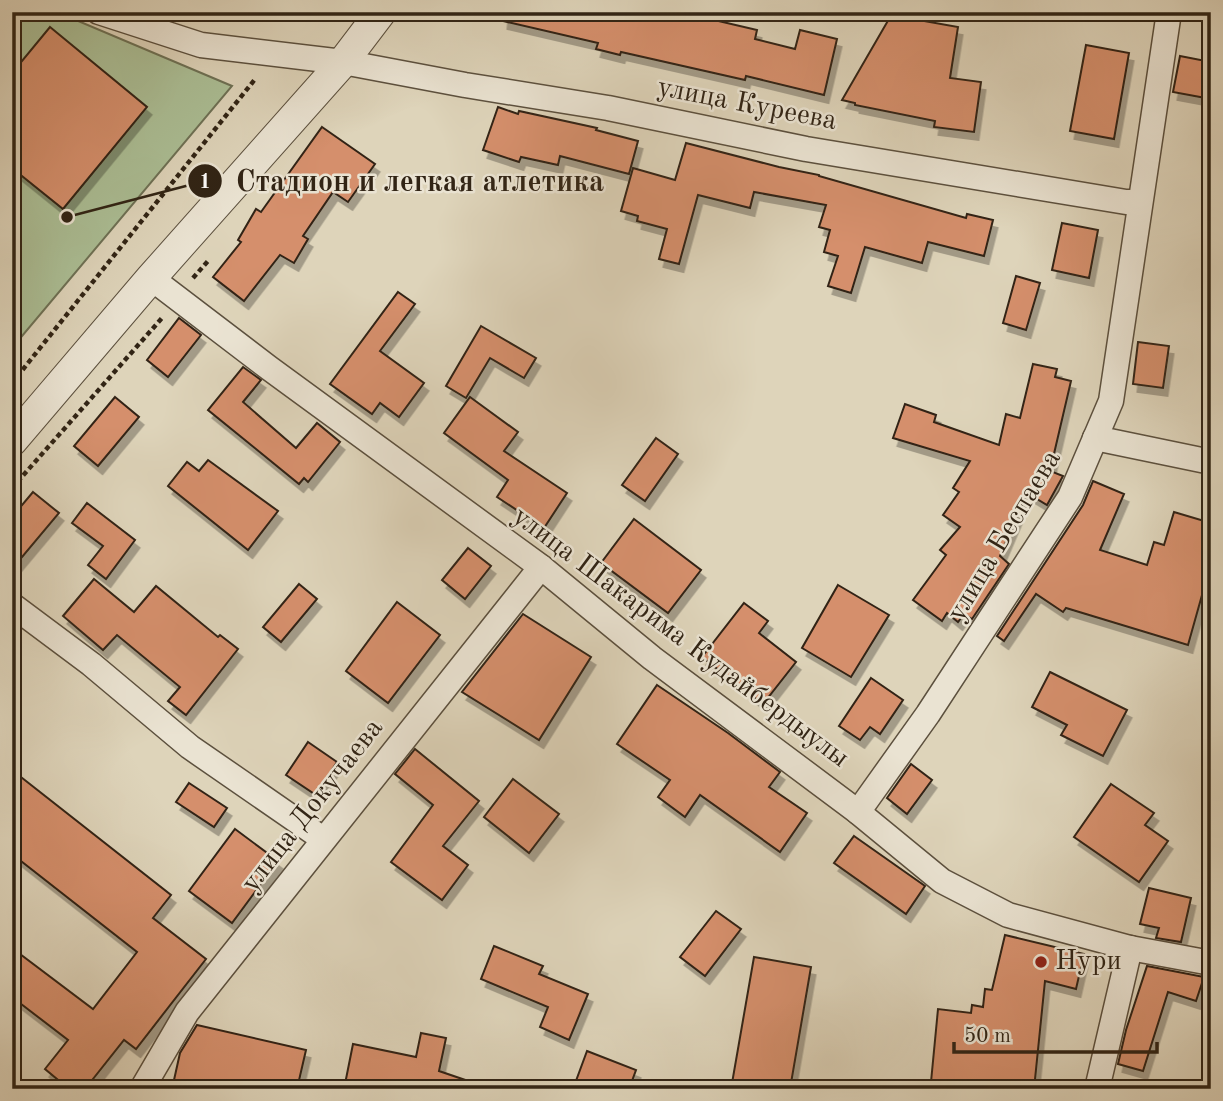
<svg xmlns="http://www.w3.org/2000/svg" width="1223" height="1101" viewBox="0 0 1223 1101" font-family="'Old Standard TT',serif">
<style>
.green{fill:#abbe95;stroke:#6e7155;stroke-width:2}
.building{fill:#d58f6c;stroke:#312415;stroke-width:2;filter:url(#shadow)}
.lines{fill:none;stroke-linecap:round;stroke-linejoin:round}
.minor-casing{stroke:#5c503e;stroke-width:27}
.tertiary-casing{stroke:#5c503e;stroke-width:32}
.path{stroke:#312415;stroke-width:4.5;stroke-dasharray:5 3.5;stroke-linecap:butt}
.minor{stroke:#eae3d2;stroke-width:24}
.tertiary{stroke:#eae3d2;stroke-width:30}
.poi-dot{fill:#8f2418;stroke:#eae3d2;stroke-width:2.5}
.labels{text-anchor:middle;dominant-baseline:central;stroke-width:5;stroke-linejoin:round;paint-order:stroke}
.street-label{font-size:28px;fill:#312415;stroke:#eae3d2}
.poi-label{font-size:28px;fill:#312415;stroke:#eae3d2;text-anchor:start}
.leader{fill:none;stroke:#312415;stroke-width:2.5}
.callout-dot{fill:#312415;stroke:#eae3d2;stroke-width:2.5}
.mark-label{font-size:21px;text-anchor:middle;font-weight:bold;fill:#fff}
.callout-label{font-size:30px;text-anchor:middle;font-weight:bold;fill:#312415;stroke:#eae3d2;stroke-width:5;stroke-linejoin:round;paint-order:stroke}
</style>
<defs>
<filter id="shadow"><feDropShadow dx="4.5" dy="8" stdDeviation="0" flood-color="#0004"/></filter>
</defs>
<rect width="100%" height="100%" fill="#ded4ba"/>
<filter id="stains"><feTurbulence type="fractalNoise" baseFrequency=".00286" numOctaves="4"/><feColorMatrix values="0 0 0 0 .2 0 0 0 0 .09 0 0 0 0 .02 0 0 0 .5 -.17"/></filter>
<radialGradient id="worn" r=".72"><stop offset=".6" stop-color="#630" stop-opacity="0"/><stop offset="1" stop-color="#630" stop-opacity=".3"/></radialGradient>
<!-- green -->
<path class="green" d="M12 12H57L232 86 12 348Z"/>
<!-- building -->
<g class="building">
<path d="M504 12H680L757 30 755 39 795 49 800 30 837 39 824 95 746 76 745 80 621 52 620 55 596 49 598 43 503 21Z"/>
<path d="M893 12H917L913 19 958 27 950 78 981 82 974 132 934 127 935 121 855 105V103L842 100Z"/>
<path d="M50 27 147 107 63 209 12 168V73Z"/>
<path d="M1086 45 1129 53 1114 139 1070 131Z"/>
<path d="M1180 56 1211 62V99L1173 92Z"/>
<path d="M498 107 518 114 519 111 597 128 596 130 638 141 629 174 560 156 558 165 521 157 519 162 483 150Z"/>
<path d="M322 127 375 164 348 202 333 192 303 236 308 239 294 263 280 255 244 301 213 277 241 242 238 240 256 209 261 212Z"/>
<path d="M686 143 779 167 819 175V176L966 218 967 214 993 220 984 256 928 242 922 263 865 247 851 293 828 286 838 256 824 252 830 230 819 227 826 205 754 192 750 208 698 195 679 264 659 259 667 229 637 221 638 216 621 211 633 168 675 180Z"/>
<path d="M1062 223 1098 230 1089 278 1052 270Z"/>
<path d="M1016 276 1040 283 1026 330 1003 323Z"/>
<path d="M398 292 415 304 380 351 424 383 399 417 380 403 372 414 330 384Z"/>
<path d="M179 318 201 335 168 377 147 360Z"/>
<path d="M481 326 536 358 524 378 490 358 466 398 446 386Z"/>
<path d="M1138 342 1169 346 1163 388 1133 384Z"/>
<path d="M1033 364 1057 369 1055 377 1071 381 1050 471 1063 476 1047 505 1027 493 1000 556 1009 564 972 619 964 614 958 622 947 613 942 621 913 600 946 555 940 550 960 527 943 515 959 492 953 488 970 461 893 438 905 404 936 415 934 422 999 445 1006 414 1020 418Z"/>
<path d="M243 367 261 380 243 402 296 448 317 423 340 442 308 482 304 478 299 484 208 410Z"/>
<path d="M115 397 139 417 98 466 74 446Z"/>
<path d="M470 397 518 432 504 451 567 493 544 528 497 497 508 480 444 433Z"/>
<path d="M656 438 678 454 645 501 622 485Z"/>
<path d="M208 460 278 511 248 550 168 486 187 462 199 471Z"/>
<path d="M1093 481 1124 494 1100 550 1147 565 1154 542 1164 545 1174 512 1211 523V563L1188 645 1066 608 1063 612 1036 594 1004 641 997 636 1083 505Z"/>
<path d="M33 492 59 513 12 569V517Z"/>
<path d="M87 503 135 540 106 579 88 565 103 546 72 523Z"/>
<path d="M634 519 701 570 668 613 601 563Z"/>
<path d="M468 548 491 566 465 599 442 580Z"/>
<path d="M94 579 134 612 156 586 218 637 220 635 238 649 186 715 168 701 180 687 117 635 103 650 63 616Z"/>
<path d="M299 584 317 599 281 642 263 627Z"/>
<path d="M838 585 889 615 851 677 802 648Z"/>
<path d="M397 602 440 635 388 703 346 671Z"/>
<path d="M744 603 768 621 759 633 796 662 763 704 702 657Z"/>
<path d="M523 614 591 657 539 740 462 692Z"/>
<path d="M1050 672 1127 710 1103 756 1061 735 1067 725 1032 707Z"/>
<path d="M871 678 903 700 880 734 870 727 860 740 839 726Z"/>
<path d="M657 685 728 733 780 772 769 787 807 813 780 852 700 795 685 817 658 797 670 780 617 744Z"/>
<path d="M308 742 337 762 316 795 286 775Z"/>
<path d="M415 749 479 801 443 846 468 865 442 900 391 862 433 805 395 774Z"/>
<path d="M911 764 932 780 907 814 887 798Z"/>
<path d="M12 770 171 895 153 918 206 959 136 1049 124 1040 85 1089H69L45 1069 68 1040 12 997V948L93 1009 137 952 12 854Z"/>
<path d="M513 779 559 814 529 853 484 817Z"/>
<path d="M189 783 227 808 214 827 176 802Z"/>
<path d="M1111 784 1154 813 1145 825 1168 841 1139 882 1074 837Z"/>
<path d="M235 829 278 861 232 923 189 891Z"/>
<path d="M854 836 925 886 906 914 834 863Z"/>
<path d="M1149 888 1191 898 1181 942 1156 938 1159 928 1140 924Z"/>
<path d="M716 911 741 929 705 976 680 957Z"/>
<path d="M1005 935 1084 954 1076 989 1045 981 1034 1089H1003L931 1082 938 1009 971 1013 972 1005 983 1007 985 989 992 990Z"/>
<path d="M494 946 543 966 539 974 588 994 569 1040 540 1027 548 1007 481 979Z"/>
<path d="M754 957 811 967 790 1089H731Z"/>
<path d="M1147 966 1204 977 1196 1001 1168 992 1143 1071 1118 1064 1126 1030Z"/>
<path d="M197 1025 306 1050 297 1089H253L222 1081 220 1089H172L180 1053Z"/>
<path d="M421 1033 446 1038 439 1071 480 1085 479 1089H344L353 1044 416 1057Z"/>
<path d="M587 1051 636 1070 629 1089H573Z"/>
</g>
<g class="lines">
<defs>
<g id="minor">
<path d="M99 12 201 45 343 62 465 85 608 108 806 149 1126 202H1139"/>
<path d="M151 278 269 368 541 567 652 658 858 812 942 881 1008 915 1130 948 1211 963"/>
<path d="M1095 438 1211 462"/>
<path d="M12 605 91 664 190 747 323 839"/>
<path d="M858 812 928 714 1070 497 1111 401 1169 12"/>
<path d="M142 1089 187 1012 541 567"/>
<path d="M1097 1089 1130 948"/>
</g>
<path id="tertiary" d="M12 441 151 278 343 62 381 12"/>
</defs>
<!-- minor casing -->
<use href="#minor" class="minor-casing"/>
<!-- tertiary casing -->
<use href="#tertiary" class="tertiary-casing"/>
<!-- path -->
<g class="path">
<path d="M193 278 208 261"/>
<path d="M12 383 256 78"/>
<path d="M12 488 162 318"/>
</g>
<!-- minor -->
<use href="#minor" class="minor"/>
<!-- tertiary -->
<use href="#tertiary" class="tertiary"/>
</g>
<!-- markers -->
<circle class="poi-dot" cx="1041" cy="962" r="7"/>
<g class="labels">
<!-- street labels -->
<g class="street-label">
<text transform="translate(747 105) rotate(11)">улица Куреева</text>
<text transform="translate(1005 536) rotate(-59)">улица Беспаева</text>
<text transform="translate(680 638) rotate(37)">улица Шакарима Кудайбердыулы</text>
<text transform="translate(313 806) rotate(-52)">улица Докучаева</text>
</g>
<!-- poi labels -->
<g class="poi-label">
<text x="1055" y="962">Нури</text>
</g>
</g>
<!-- callouts -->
<path class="leader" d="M67 217L205 181"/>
<g class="callout-dot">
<circle cx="67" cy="217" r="7"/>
<circle cx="205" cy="181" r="18"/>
</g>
<g class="mark-label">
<text x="205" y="188">1</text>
</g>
<g class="callout-label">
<text x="420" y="191">Стадион и легкая атлетика</text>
</g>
<!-- margin -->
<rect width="1223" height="1101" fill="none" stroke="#ded4ba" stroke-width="42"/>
<rect x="14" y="14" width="1195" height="1073" fill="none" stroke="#312415" stroke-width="3.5"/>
<rect x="21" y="21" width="1181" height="1059" fill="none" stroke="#312415" stroke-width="2"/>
<!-- scale -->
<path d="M954 1042v10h203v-10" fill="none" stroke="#312415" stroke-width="3.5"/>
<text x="964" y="1042" font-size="21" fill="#312415" stroke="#eae3d2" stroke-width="5" paint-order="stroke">50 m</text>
<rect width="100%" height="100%" filter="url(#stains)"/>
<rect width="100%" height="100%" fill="url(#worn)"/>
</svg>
